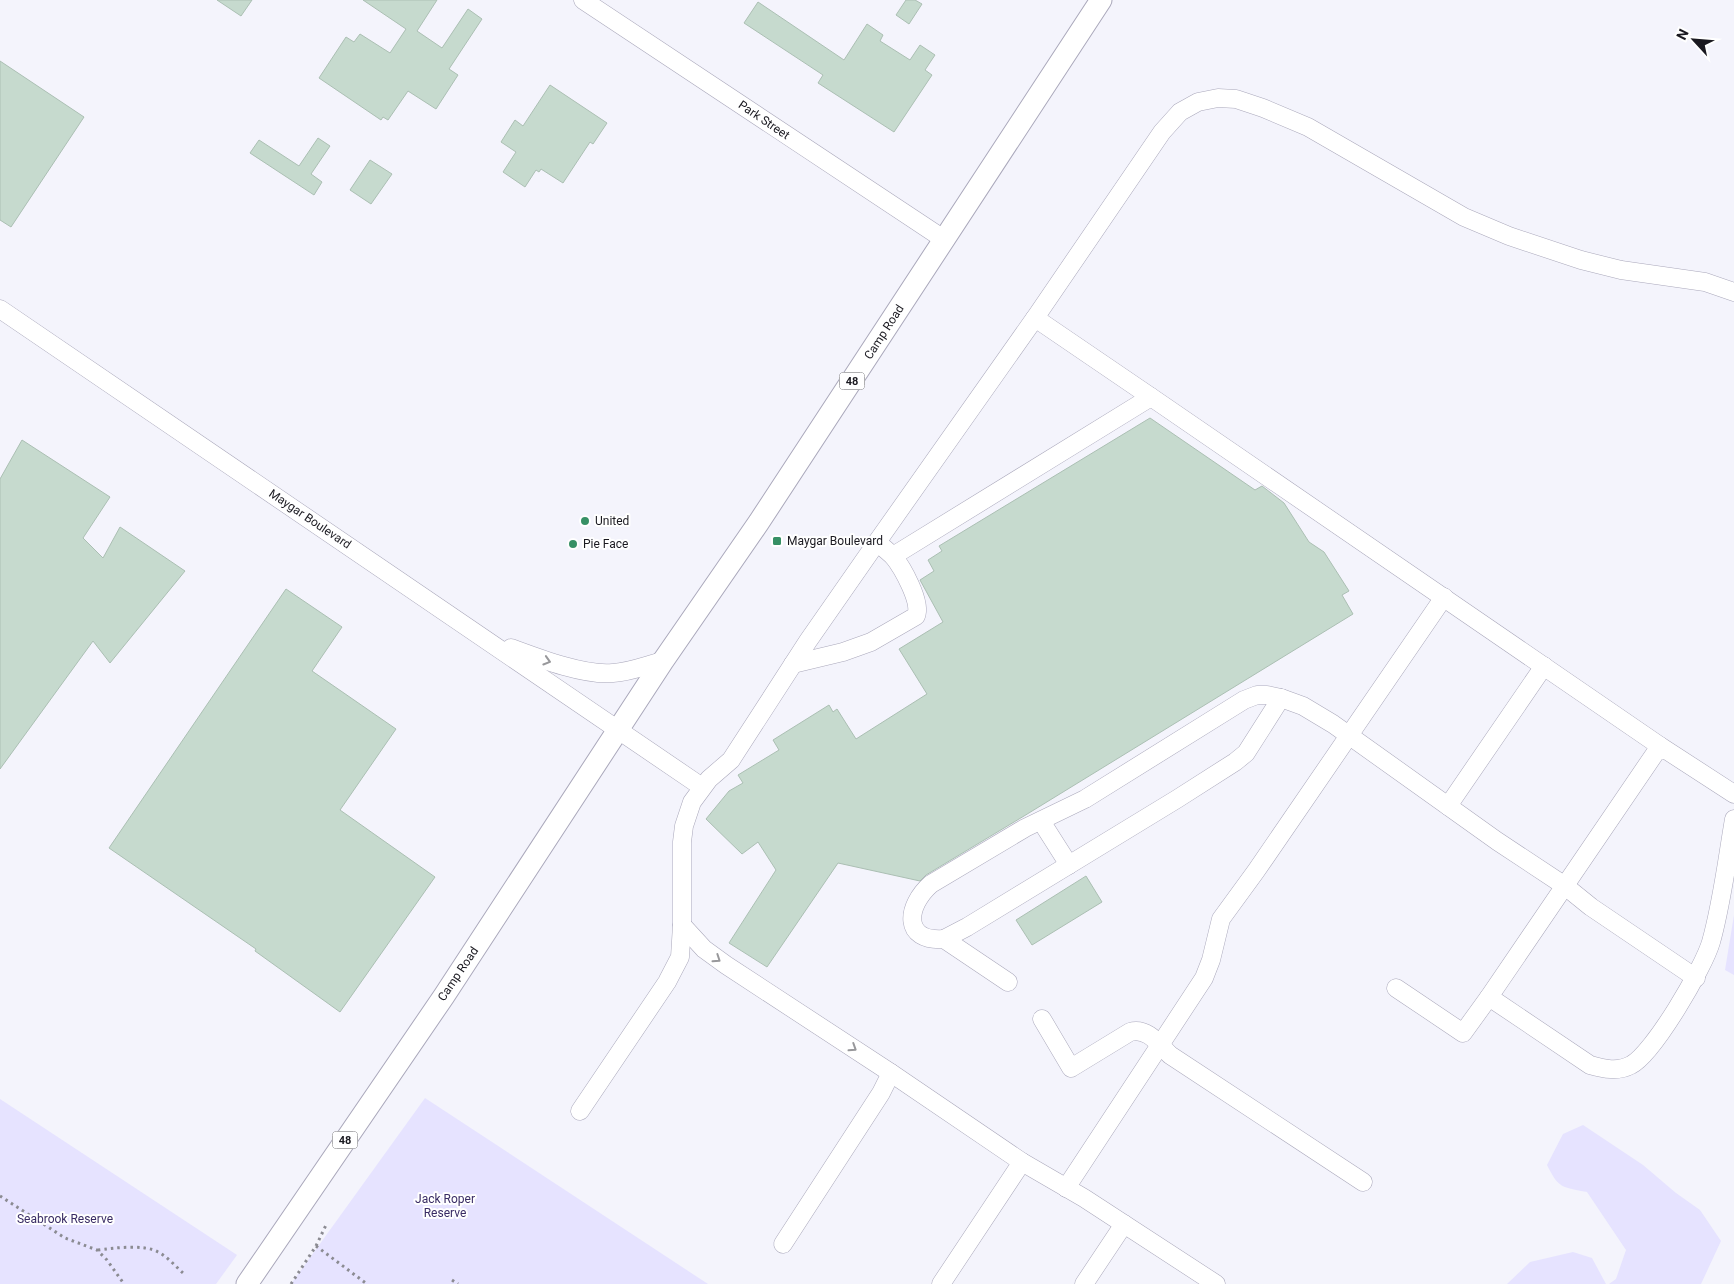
<svg xmlns="http://www.w3.org/2000/svg" width="1734" height="1284" viewBox="0 0 1734 1284" font-family="Roboto,sans-serif">
<style>
.green{fill:#e6e3ff}
.building{fill:#c6dace;stroke:#abbfb3}
.lines{fill:none;stroke-linecap:round;stroke-linejoin:round}
.minor-casing{stroke:#aaa8bb;stroke-width:19}
.major-casing{stroke:#aaa8bb;stroke-width:23}
.path{stroke:#8b8b92;stroke-width:3;stroke-dasharray:2.5 4;stroke-linecap:butt}
.minor{stroke:#fff;stroke-width:18}
.major{stroke:#fff;stroke-width:21}
.oneway{stroke:#98989b}
.poi-dot{fill:#379065;stroke:#fff;stroke-width:2}
.labels{text-anchor:middle;dominant-baseline:central;stroke-width:4;stroke-linejoin:round;paint-order:stroke}
.shield{fill:#fff;stroke:#5f5e63;stroke-width:1}
.shield-label{font-size:11px;font-weight:bold;fill:#1a1920}
.street-label{font-size:12px;fill:#1a1920;stroke:#fff}
.poi-label{font-size:12px;fill:#1a1920;stroke:#fff;text-anchor:start}
.park-label{font-size:12px;fill:#392c64;stroke:#fff}
</style>
<rect width="100%" height="100%" fill="#f4f4fc"/>
<!-- green -->
<g class="green">
<path d="M1734 915V975L1725 970Z"/>
<path d="M425 1098 708 1284H291Z"/>
<path d="M0 1099 237 1255 216 1284H0Z"/>
<path d="M1583 1125 1643 1165 1676 1193 1700 1210 1721 1241 1701 1284H1609L1616 1279 1626 1250 1587 1192C1562 1187 1559 1189 1547 1165L1563 1134Z"/>
<path d="M1573 1252 1592 1258 1606 1284H1507L1530 1262Z"/>
</g>
<!-- building -->
<g class="building">
<path d="M217 0H252L241 16Z"/>
<path d="M363 0H437L417 31 442 48 468 9 482 19 449 69 458 75 436 109 408 91 388 120 383 117 381 120 319 78 346 37 354 42 360 34 390 53 406 29Z"/>
<path d="M906 0H915L922 4 909 24 896 15Z"/>
<path d="M758 2 844 60 867 24 883 35 880 41 910 60 920 45 935 55 925 70 932 75 894 132 818 83 823 75 744 23Z"/>
<path d="M0 61 84 117 11 227 0 220Z"/>
<path d="M550 85 607 123 593 144 590 142 563 183 541 169 539 172 536 170 525 187 503 172 516 152 501 142 515 120 523 126Z"/>
<path d="M318 138 330 146 311 174 322 182 314 195 250 153 259 140 299 166Z"/>
<path d="M370 160 392 174 371 204 350 190Z"/>
<path d="M1150 418 1255 490 1262 486 1284 503 1309 542 1324 552 1349 591 1342 595 1353 614 1024 816 926 875 920 881 838 863 767 967 729 943 776 870 758 842 742 854 706 819 729 791 743 783 738 775 779 750 773 740 829 705 833 712 837 709 856 739 927 694 899 649 943 622 920 580 934 571 928 560 942 551 939 546Z"/>
<path d="M22 440 110 497 83 538 103 558 120 527 185 571 110 663 93 641 0 769V479Z"/>
<path d="M286 589 342 627 312 671 396 729 340 810 435 877 340 1012 255 951 256 949 109 848Z"/>
<path d="M1086 876 1102 902 1032 945 1016 920Z"/>
</g>
<g class="lines">
<defs>
<g id="minor">
<path d="M583 0 945 240"/>
<path d="M0 309 702 787"/>
<path d="M1035 318 1162 132 1180 112 1198 102 1218 98 1236 99 1263 108 1308 127 1464 217 1509 236 1581 260 1621 270 1705 282 1734 292"/>
<path d="M877 542 1035 318 1151 397"/>
<path d="M511 648C538 658 585 676 613 673 630 672 647 665 663 661"/>
<path d="M793 664 843 652 871 642 916 616C922 602 902 567 893 556"/>
<path d="M1734 794 1660 746 1489 997 1590 1065C1604 1069 1618 1072 1631 1065 1653 1054 1704 967 1711 942 1722 903 1727 860 1734 819"/>
<path d="M1448 806 1544 666"/>
<path d="M1041 821 1069 865"/>
<path d="M682 925 704 949 726 965 891 1073 1022 1162 1084 1198 1216 1284"/>
<path d="M944 939 967 927 1177 799 1235 762 1246 753 1281 698"/>
<path d="M1008 982 944 939C902 942 906 906 931 884L1025 828 1085 799 1244 700 1257 695H1267L1281 698 1303 706 1333 724 1497 841 1565 886 1591 907 1696 978"/>
<path d="M1396 988 1463 1033 1489 997"/>
<path d="M1042 1019 1071 1068 1130 1032C1147 1027 1159 1044 1170 1055L1363 1182"/>
<path d="M580 1111 667 982 680 957 682 925V842L684 826 692 802 709 779 731 760 808 641 877 542 893 556 1151 397 1660 746"/>
<path d="M1066 1188 1204 978 1211 960 1221 919 1256 871 1444 597"/>
<path d="M783 1244 881 1093 891 1073"/>
<path d="M941 1284 1022 1162"/>
<path d="M1084 1284 1124 1224"/>
</g>
<path id="major" d="M247 1284 444 996 663 661 759 522 1101 0"/>
</defs>
<!-- minor casing -->
<use href="#minor" class="minor-casing"/>
<!-- major casing -->
<use href="#major" class="major-casing"/>
<!-- path -->
<g class="path">
<path d="M0 1196 65 1238 97 1250 107 1260 124 1284"/>
<path d="M316 1246 367 1284"/>
<path d="M98 1250C113 1248 145 1244 158 1252 168 1257 175 1266 183 1273"/>
<path d="M452 1280 458 1284"/>
<path d="M291 1284 316 1246 327 1223"/>
</g>
<!-- minor -->
<use href="#minor" class="minor"/>
<!-- major -->
<use href="#major" class="major"/>
</g>
<!-- one-way arrows -->
<defs><path id="oneway-chevron" d="M-2-3.5L2.5 0L-2 3.5" fill="none" stroke-width="1.6" stroke-linecap="round" stroke-linejoin="round" transform="scale(1.25)"/></defs>
<g class="oneway">
<use href="#oneway-chevron" transform="translate(547 661) rotate(17)"/>
<use href="#oneway-chevron" transform="translate(717 959) rotate(34)"/>
<use href="#oneway-chevron" transform="translate(853 1048) rotate(33)"/>
</g>
<!-- markers -->
<g class="poi-dot">
<circle cx="585" cy="521" r="5"/>
<rect x="772" y="536" width="10" height="10" rx="2.5"/>
<circle cx="573" cy="544" r="5"/>
</g>
<g class="labels">
<!-- shield labels -->
<g class="shield">
<rect x="839.5" y="372.5" width="25" height="17" rx="4"/>
<rect x="332.5" y="1131.5" width="25" height="17" rx="4"/>
</g>
<g class="shield-label">
<text x="852" y="381">48</text>
<text x="345" y="1140">48</text>
</g>
<!-- street labels -->
<g class="street-label">
<text transform="translate(764 120) rotate(34)">Park Street</text>
<text transform="translate(884 332) rotate(-57)">Camp Road</text>
<text transform="translate(310 519) rotate(34)">Maygar Boulevard</text>
<text transform="translate(458 974) rotate(-56)">Camp Road</text>
</g>
<!-- poi labels -->
<g class="poi-label">
<text x="595" y="521">United</text>
<text x="787" y="541">Maygar Boulevard</text>
<text x="583" y="544">Pie Face</text>
</g>
<!-- park labels -->
<g class="park-label">
<text x="445" y="1199">Jack Roper<tspan x="445" dy="14">Reserve</tspan></text>
<text x="65" y="1219">Seabrook Reserve</text>
</g>
</g>
<!-- north arrow -->
<g transform="translate(1694 40) rotate(296)" stroke="#ffffff" stroke-width="4" paint-order="stroke">
<path d="M0-4L9 19L0 12L-9 19Z" fill="#1a1920"/>
<text y="-8" font-size="14" font-weight="bold" text-anchor="middle" fill="#1a1920">N</text>
</g>
</svg>
